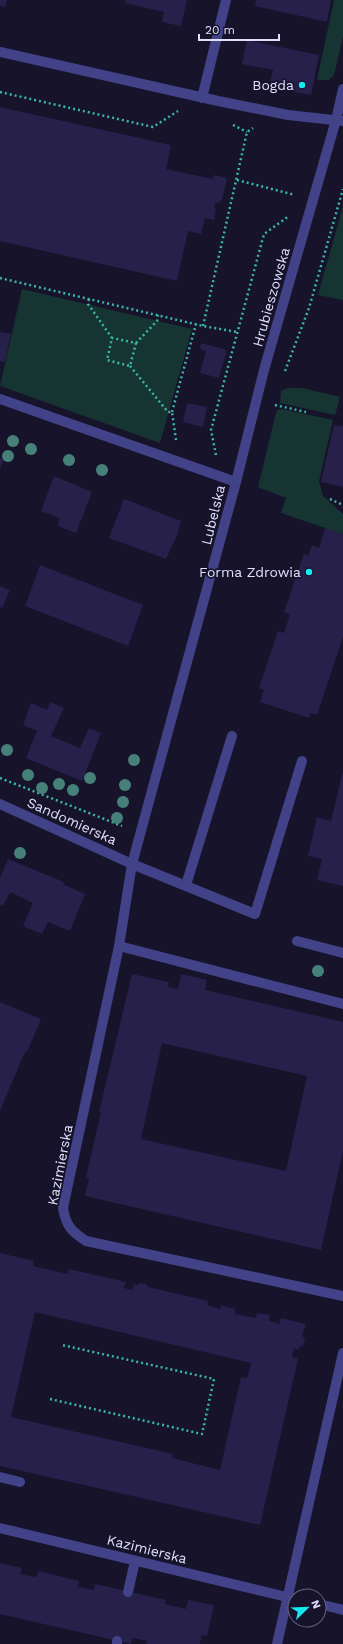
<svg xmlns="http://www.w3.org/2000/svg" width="343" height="1644" viewBox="0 0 343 1644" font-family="'Work Sans',sans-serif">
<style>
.green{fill:#163532}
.building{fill:#26204b;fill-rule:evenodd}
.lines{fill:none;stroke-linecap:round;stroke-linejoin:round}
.path{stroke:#39b7a9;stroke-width:2.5;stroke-dasharray:2 3;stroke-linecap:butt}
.lane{stroke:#414287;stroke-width:10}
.street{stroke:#414287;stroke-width:10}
.tree{fill:#468179}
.poi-dot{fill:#16e7f1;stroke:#16132b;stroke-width:1.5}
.labels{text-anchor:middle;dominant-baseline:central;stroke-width:3.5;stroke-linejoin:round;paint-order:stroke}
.poi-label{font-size:14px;fill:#e1dffd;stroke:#16132b;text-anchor:end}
.street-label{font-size:14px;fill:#e1dffd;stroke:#16132b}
</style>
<rect width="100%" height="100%" fill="#16132b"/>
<!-- green -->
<g class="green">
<path d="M334 0H343V37L334 75 329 80H317Z"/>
<path d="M343 206V300L318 295Z"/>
<path d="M22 289 192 329 160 443 0 386Z"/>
<path d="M288 388H302L340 397 335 415 280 403 281 391Z"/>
<path d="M282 409 333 420 319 481 323 496 343 514V534L281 513 286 498 258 487 276 413 277 410Z"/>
</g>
<!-- building -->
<g class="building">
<path d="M0 0H7L5 7 0 6Z"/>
<path d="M126 0H187L181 26 162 22 164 12 125 3Z"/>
<path d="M256 0H331L327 22 255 6Z"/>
<path d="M247 40 319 55 311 95 269 87 273 70 242 64Z"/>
<path d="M0 107 171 145 166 169 213 179 214 175 227 178 222 200 214 205 216 210 214 220 205 218 201 234 188 231 177 281 0 241Z"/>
<path d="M0 332 11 334 5 362 0 361Z"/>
<path d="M201 343 227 350 219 378 200 373 206 351 200 349Z"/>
<path d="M187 403 207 407 203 427 183 422Z"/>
<path d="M334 425 343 426V487L321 482Z"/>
<path d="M0 458 4 459 0 469Z"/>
<path d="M54 476 92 492 76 533 58 526 60 518 41 511Z"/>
<path d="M124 499 181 521 177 535 166 559 109 538Z"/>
<path d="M325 528 343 534V637L317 715 311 713 309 718 260 702 264 690 259 688 278 631 284 633 290 614 284 612 304 554 308 556 312 545 319 548Z"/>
<path d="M40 565 143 605 128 646 25 606Z"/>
<path d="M0 586 10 590 2 608 0 607Z"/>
<path d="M50 702 64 708 51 736 80 748 89 728 101 733 82 781 26 758 37 731 23 725 31 703 47 710Z"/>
<path d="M343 771V886L317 880 322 859 308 856 317 817 331 821Z"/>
<path d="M8 859 64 882 63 884 85 894 70 931 48 922 42 934 23 926 33 903 10 892 3 906 0 904V878Z"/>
<path d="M132 974 169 982 168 987 178 989 181 974 195 977 207 980 205 990 343 1022V1151L321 1250 85 1196 89 1178 86 1177 101 1112H99ZM162 1043 307 1076 286 1171 141 1139Z"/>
<path d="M0 1002 41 1019 27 1052 26 1051 23 1056 0 1111Z"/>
<path d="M0 1253 34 1261 33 1266 68 1274 69 1269 126 1282 124 1288 132 1290 134 1284 137 1285 140 1283 146 1284 148 1287 208 1301 207 1305 220 1309 221 1305 235 1309V1314L256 1318 257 1313 270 1315 269 1321 279 1324 281 1318 306 1324 302 1335 305 1340 303 1346 299 1347V1350L294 1348 292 1357 298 1359 260 1525 0 1466ZM35 1312 251 1363 247 1378 241 1377 220 1470 172 1458 173 1454 11 1417Z"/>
<path d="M0 1563 22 1568 20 1574 36 1577 38 1571 79 1581 78 1587 94 1590 95 1584 166 1600 165 1604 186 1609 188 1600 214 1605 207 1636 202 1635 200 1644H146L147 1641 133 1638 131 1644 0 1614Z"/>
</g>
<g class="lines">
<!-- path -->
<g class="path">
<path d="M0 92 153 127 178 111"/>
<path d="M233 125 247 132"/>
<path d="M237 180 295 195"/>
<path d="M0 278 203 326 237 332"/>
<path d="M89 299 88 304 112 338 107 360 130 366 136 343 112 338"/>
<path d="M203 326 247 132 253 128"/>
<path d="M136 343 157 321 158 315"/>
<path d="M130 366 168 412H172L176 440"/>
<path d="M285 371 309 308 343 189"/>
<path d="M275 405 306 412"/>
<path d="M172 412 196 324"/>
<path d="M216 455 211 430 264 234 289 216"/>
<path d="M330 499 343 505"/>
<path d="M0 778 122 826"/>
<path d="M50 1399 202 1434 214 1379 62 1345"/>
</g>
<!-- lane -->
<g class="lane">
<path d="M202 98 226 0"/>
<path d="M336 120 343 89"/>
<path d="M132 864 255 914 302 761"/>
<path d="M186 885 232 736"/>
<path d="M297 941 343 953"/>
<path d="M0 1477 20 1482"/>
<path d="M128 1592 135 1561"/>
<path d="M117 1644V1641"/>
</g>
<!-- street -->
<g class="street">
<path d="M0 52 218 101 288 115 343 121"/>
<path d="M0 399 236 482 132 864 119 946 343 1004"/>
<path d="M236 482 264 370 336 120"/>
<path d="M0 804 132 864"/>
<path d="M119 946 63 1208C66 1226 71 1231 86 1241L343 1296"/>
<path d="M0 1528 295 1599"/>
<path d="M319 1604 343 1610"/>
<path d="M277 1644 343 1353"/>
</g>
</g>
<!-- trees -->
<g class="tree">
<circle cx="13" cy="441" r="6"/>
<circle cx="31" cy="449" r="6"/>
<circle cx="8" cy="456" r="6"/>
<circle cx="69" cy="460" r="6"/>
<circle cx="102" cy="470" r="6"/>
<circle cx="7" cy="750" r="6"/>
<circle cx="134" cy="760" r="6"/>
<circle cx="28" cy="775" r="6"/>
<circle cx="90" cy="778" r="6"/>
<circle cx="59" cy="784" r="6"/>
<circle cx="125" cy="785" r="6"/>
<circle cx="42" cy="788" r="6"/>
<circle cx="73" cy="790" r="6"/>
<circle cx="123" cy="802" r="6"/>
<circle cx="117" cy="818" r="6"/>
<circle cx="20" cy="853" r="6"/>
<circle cx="318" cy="971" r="6"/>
</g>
<!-- markers -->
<g class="poi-dot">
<circle cx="302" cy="85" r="4"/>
<circle cx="309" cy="572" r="4"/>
</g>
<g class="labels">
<!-- poi labels -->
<g class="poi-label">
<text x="294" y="85">Bogda</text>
<text x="301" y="572">Forma Zdrowia</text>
</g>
<!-- street labels -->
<g class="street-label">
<text transform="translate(271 297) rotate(-74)">Hrubieszowska</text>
<text transform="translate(213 515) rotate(-76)">Lubelska</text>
<text transform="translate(72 821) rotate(24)">Sandomierska</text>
<text transform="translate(60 1165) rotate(-79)">Kazimierska</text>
<text transform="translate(147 1549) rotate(14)">Kazimierska</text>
</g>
</g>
<!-- north arrow -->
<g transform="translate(307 1608) rotate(67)"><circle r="19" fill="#16132b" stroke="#67657f"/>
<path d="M0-3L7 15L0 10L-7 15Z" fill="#16e7f1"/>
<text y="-6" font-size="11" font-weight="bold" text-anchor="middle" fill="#e1dffd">N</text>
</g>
<!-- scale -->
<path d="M199 34v6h80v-6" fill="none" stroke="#e1dffd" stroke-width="2"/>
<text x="205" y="34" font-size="12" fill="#e1dffd" stroke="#16132b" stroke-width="3" paint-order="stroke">20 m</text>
</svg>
